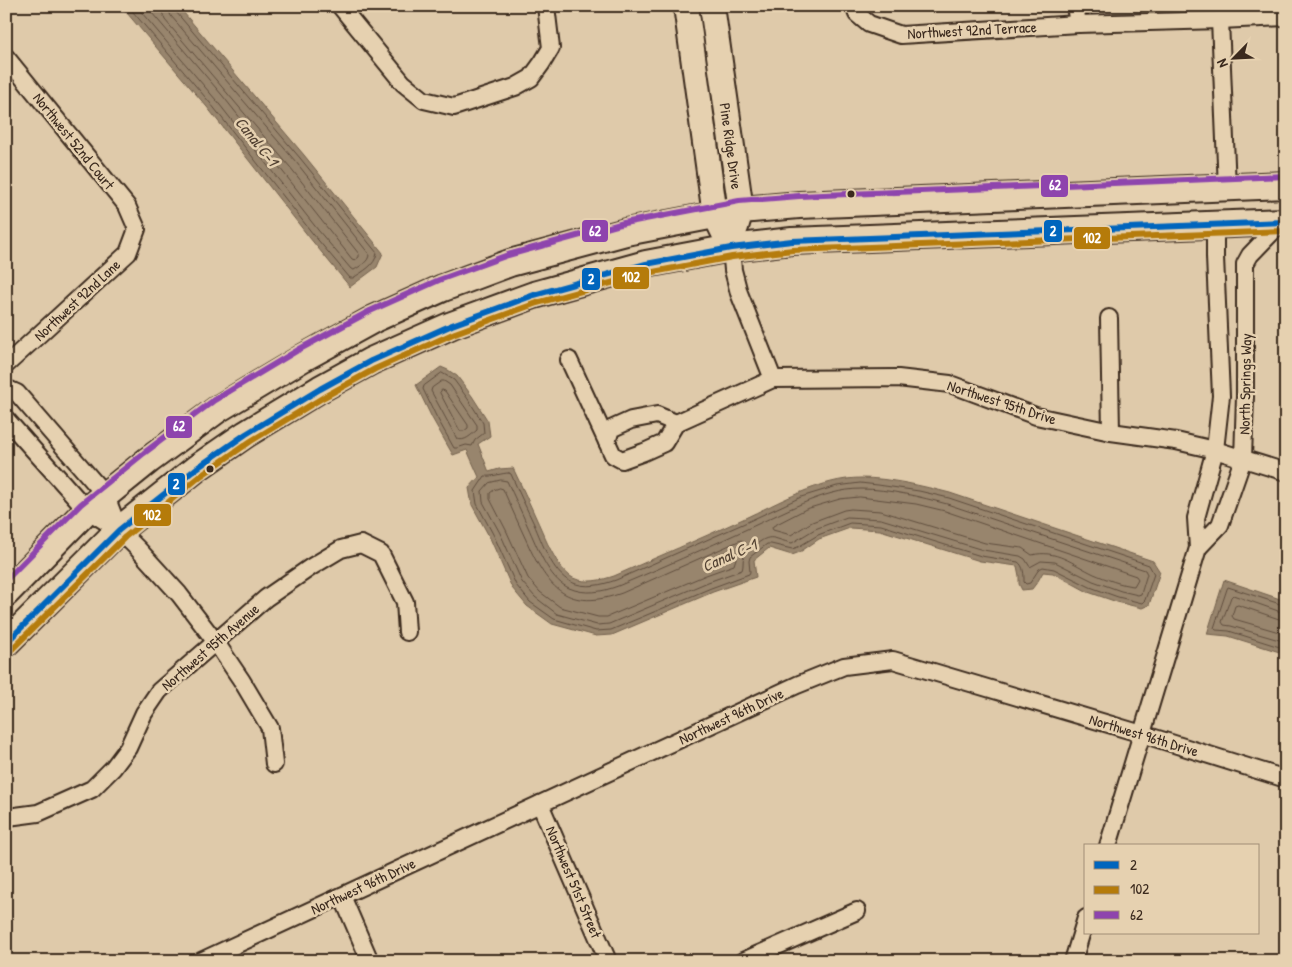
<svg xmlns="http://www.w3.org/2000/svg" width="1292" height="967" viewBox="0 0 1292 967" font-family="'Patrick Hand',sans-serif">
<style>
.water{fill:#98856d;stroke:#73614d}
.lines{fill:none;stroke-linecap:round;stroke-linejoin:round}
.shore{stroke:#604e3e;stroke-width:1}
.street-casing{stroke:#3b2a1e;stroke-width:20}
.secondary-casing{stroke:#3b2a1e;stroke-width:28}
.primary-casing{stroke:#3b2a1e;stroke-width:30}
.street{stroke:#e6d1b0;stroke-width:16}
.secondary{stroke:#e6d1b0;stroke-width:24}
.primary{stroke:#e6d1b0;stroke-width:26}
.bus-1-casing{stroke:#e6d1b0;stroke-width:10}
.bus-2-casing{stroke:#e6d1b0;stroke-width:10}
.bus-3-casing{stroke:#e6d1b0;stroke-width:10}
.bus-1{stroke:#0065bd;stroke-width:6}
.bus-2{stroke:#b57b0a;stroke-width:6}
.bus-3{stroke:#8e44ad;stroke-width:6}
.bus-dot{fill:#3b2a1e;stroke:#e6d1b0;stroke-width:2}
.labels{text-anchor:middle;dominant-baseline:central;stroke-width:5;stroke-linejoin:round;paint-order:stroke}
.street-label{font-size:15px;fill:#3b2a1e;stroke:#e6d1b0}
.water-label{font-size:16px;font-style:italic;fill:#524132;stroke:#e6d1b0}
.line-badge{stroke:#e6d1b0;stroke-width:2}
.badge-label{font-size:14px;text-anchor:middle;font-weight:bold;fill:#fff}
</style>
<rect width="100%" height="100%" fill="#dfcaaa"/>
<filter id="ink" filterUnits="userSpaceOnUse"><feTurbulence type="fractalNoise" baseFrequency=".02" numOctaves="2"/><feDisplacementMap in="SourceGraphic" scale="10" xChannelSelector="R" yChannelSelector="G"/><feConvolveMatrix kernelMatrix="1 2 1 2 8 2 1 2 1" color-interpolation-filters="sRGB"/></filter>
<g filter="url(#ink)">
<!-- water -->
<g class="water">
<path d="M121 6H178L304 155 383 253 377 267 350 287 309 237 207 107Z"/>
<path d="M441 367 448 370 457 376 472 396 488 421 490 436 478 444 489 472 499 469 513 468C521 485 529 502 537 520 545 537 556 568 573 578 586 584 602 580 614 576 657 557 700 539 743 519 778 503 821 478 861 478 889 478 923 486 950 493L1153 561 1160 572 1149 605 1142 608 1117 602 1088 592 1053 573 1043 572 1038 581 1032 589 1022 590 1019 584V576L1017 566 980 561 880 530 850 528 819 539 800 552 792 555 769 548 754 560 756 577 713 592 612 635 596 636 552 624 527 606 512 588 490 538 472 505 469 488 479 477 467 450 453 455 432 418 416 385Z"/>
<path d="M1224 580 1286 601V654L1228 636 1207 634Z"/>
</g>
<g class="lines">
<!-- shore -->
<g class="shore">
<path d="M128 6 211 104 313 234 350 278H353C363 271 375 266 377 253L300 158 176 12 175 6"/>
<path d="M136 6 216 100 318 230 351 269 354 270C360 266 369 262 369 254L296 162 171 16 169 11 168 6"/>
<path d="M146 6 222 95 352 259 355 260 359 257V254L290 167 165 20 162 12 161 6"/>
<path d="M442 373 454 380 468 399 483 423 484 433 475 440 472 446 466 445 457 448H454L436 416 423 389 424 386Z"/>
<path d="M442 381H444L450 385 477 425V430C471 435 465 442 457 439L431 391 432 388Z"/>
<path d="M442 390 445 391 468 425V428L464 431H460L440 393Z"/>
<path d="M509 473 511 474C518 491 526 507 534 524 542 542 552 573 571 582 585 589 602 585 616 580L745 523 801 497 837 486 860 483 878 485 919 491 949 498 1149 565 1154 574 1145 600 1142 603 1118 597 1090 587 1054 569 1043 567 1039 569 1030 583 1026 584 1024 582C1024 575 1024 566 1018 562L981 556 881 525 850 523 818 535 798 547 792 549 771 544H767L750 557 749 561 750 572 749 574 711 588 611 630 596 631 554 619 530 602 516 585 494 536 477 504 475 491 485 476C493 477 501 473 509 473Z"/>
<path d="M501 480 507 481C514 496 521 511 528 527 537 546 548 579 569 588 585 595 602 592 618 586 661 568 704 549 747 529 781 514 823 489 861 489 889 489 921 497 947 504L1145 570 1147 574 1141 594 1138 595 1121 591 1093 581 1055 562 1041 561 1030 567 1025 559 1020 556 983 550 881 519 847 517 815 529 792 543C772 539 772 532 754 546 751 548 747 551 745 554 742 559 744 565 742 570L708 582 609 624 597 625 557 614 535 597 522 582 500 533 483 502 482 491 489 483Z"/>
<path d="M500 488 503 489C511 507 519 525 527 542 548 589 568 612 622 593L741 540 743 541 744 543 738 552 734 565 706 575 607 617H598L560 607 540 592 528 578 506 530 490 499V493L494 490Z"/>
<path d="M860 497 916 504 945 511 1136 576 1138 579 1134 586C1121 585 1106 579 1094 574 1073 564 1056 549 1032 555L1022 548 985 543 881 511 851 509 844 510 812 522 791 535 773 530 772 528 773 526 806 509 840 499Z"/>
<path d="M1286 606 1228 587 1227 589 1214 628 1216 630 1229 631 1286 649"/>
<path d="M1286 612H1281L1233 595 1231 597 1222 622 1224 625 1231 626 1286 642"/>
<path d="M1286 620 1279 619 1238 605 1235 606 1232 616 1234 619 1286 634"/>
</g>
<defs>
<g id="street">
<path d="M340 6 403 83 424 100 454 107 515 87 531 78 542 63 551 48 546 6"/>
<path d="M854 6 857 14 869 24 901 35 1078 24 1220 20 1286 17"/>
<path d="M1075 6 1078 24"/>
<path d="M1220 20 1227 188"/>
<path d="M6 57 127 206 137 229 128 253 6 365"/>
<path d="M731 248 733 270 739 293 773 379"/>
<path d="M1109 318 1111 432"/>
<path d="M569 360 613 455 622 460 644 452 664 443 676 423 773 379 898 378 950 384 1036 416 1111 432 1176 441 1215 450 1286 472"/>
<path d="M6 388 17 393 106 496 119 530"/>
<path d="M6 419 87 510 119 530 138 549 179 594 215 641 242 681 270 728 274 764"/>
<path d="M607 442 611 429 631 420 657 415 676 423"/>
<path d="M1198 548 1220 525 1243 459 1245 396V264L1250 255 1282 222"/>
<path d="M540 804 608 961"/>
<path d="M8 817 38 813 92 789 113 768 128 748 144 713 159 691 266 598 311 567 341 549 361 544 381 554 405 602 407 632"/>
<path d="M1108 846 1198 548 1196 518 1215 450 1221 396 1215 257V225"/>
<path d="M342 896 370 961"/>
<path d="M201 961 797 685 844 666 893 660 1142 734 1286 779"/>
<path d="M743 961 857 911"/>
<path d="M1073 961 1086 918"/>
</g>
<g id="secondary">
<path d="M686 6 715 215 731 248"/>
<path d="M712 6 741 210 736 227"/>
</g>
<g id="primary">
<path d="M6 593 87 510 149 460 218 409 303 358 374 319 443 288 510 263 626 232 741 210 799 205 1286 185"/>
<path d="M6 643 119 530 197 468 246 434 320 389 371 361 452 325 534 295 646 264 731 248 792 241 1286 222"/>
</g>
</defs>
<!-- street casing -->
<use href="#street" class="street-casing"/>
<!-- secondary casing -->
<use href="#secondary" class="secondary-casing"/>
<!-- primary casing -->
<use href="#primary" class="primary-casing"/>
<!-- street -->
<use href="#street" class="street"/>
<!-- secondary -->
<use href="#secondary" class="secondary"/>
<!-- primary -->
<use href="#primary" class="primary"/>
<defs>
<path id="bus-1" d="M6 643 119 530 197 468 246 434 320 389 371 361 452 325 534 295 646 264 731 248 792 241 1286 222"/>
<path id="bus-2" d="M12 649 125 537 202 475 251 441 324 397 375 369 455 333 537 303 648 273 732 257 793 250 1286 231"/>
<path id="bus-3" d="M6 580 81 504 144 453 213 401 298 350 370 311 439 280 508 255 624 223 739 201 799 196 1286 176"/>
</defs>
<!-- bus-1 casing -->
<use href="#bus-1" class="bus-1-casing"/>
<!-- bus-2 casing -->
<use href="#bus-2" class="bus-2-casing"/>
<!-- bus-3 casing -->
<use href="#bus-3" class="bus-3-casing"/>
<!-- bus-1 -->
<use href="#bus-1" class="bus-1"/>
<!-- bus-2 -->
<use href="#bus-2" class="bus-2"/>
<!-- bus-3 -->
<use href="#bus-3" class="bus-3"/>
</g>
</g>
<!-- markers -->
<g class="bus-dot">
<circle cx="851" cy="194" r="4.5"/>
<circle cx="210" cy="469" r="4.5"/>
</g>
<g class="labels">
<!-- street labels -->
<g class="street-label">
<text transform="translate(972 30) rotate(-3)">Northwest 92nd Terrace</text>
<text transform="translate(74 141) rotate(51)">Northwest 52nd Court</text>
<text transform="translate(731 146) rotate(82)">Pine Ridge Drive</text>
<text transform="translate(77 300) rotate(-43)">Northwest 92nd Lane</text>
<text transform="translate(1245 384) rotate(-89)">North Springs Way</text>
<text transform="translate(1002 402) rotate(18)">Northwest 95th Drive</text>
<text transform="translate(210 647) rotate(-41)">Northwest 95th Avenue</text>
<text transform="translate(731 716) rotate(-25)">Northwest 96th Drive</text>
<text transform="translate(1144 735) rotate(17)">Northwest 96th Drive</text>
<text transform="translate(574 882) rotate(67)">Northwest 51st Street</text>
<text transform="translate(363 886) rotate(-25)">Northwest 96th Drive</text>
</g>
<!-- water labels -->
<g class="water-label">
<text transform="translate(257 141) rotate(51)">Canal C-1</text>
<text transform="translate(729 555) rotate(-24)">Canal C-1</text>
</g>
</g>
<g class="line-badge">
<rect x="1040" y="174" width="29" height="24" rx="5" fill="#8e44ad"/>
<rect x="1043" y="219" width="20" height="24" rx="5" fill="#0065bd"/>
<rect x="581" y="219" width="28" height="24" rx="5" fill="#8e44ad"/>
<rect x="1073" y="226" width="38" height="24" rx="5" fill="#b57b0a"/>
<rect x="612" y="266" width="38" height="24" rx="5" fill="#b57b0a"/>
<rect x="581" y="267" width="20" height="24" rx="5" fill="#0065bd"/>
<rect x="165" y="415" width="28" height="24" rx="5" fill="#8e44ad"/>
<rect x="167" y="472" width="19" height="24" rx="5" fill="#0065bd"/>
<rect x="133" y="503" width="39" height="24" rx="5" fill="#b57b0a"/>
</g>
<g class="badge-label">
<text x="1055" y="190">62</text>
<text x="1053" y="236">2</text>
<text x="595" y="236">62</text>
<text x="1092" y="243">102</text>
<text x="631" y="282">102</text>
<text x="591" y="284">2</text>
<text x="179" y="431">62</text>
<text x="176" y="489">2</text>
<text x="152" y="520">102</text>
</g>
<!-- margin -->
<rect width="1292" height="967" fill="none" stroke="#e6d1b0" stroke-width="25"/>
<rect x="12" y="12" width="1267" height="942" fill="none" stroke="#3b2a1e" stroke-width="2" filter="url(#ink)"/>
<!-- legend -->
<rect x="1084" y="844" width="175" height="90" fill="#e6d1b0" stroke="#a28e76"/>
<rect x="1094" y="861" width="25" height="8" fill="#0065bd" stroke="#a28e76"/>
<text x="1130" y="870" font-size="15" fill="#3b2a1e">2</text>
<rect x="1094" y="886" width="25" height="8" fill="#b57b0a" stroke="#a28e76"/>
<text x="1130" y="894" font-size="15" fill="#3b2a1e">102</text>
<rect x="1094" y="911" width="25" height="8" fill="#8e44ad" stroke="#a28e76"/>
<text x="1130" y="920" font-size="15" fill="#3b2a1e">62</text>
<!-- north arrow -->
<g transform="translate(1234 58) rotate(246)" stroke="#e6d1b0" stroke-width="4" paint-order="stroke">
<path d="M0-4L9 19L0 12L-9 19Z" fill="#3b2a1e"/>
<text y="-8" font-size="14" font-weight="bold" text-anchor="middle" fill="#3b2a1e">N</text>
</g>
</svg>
